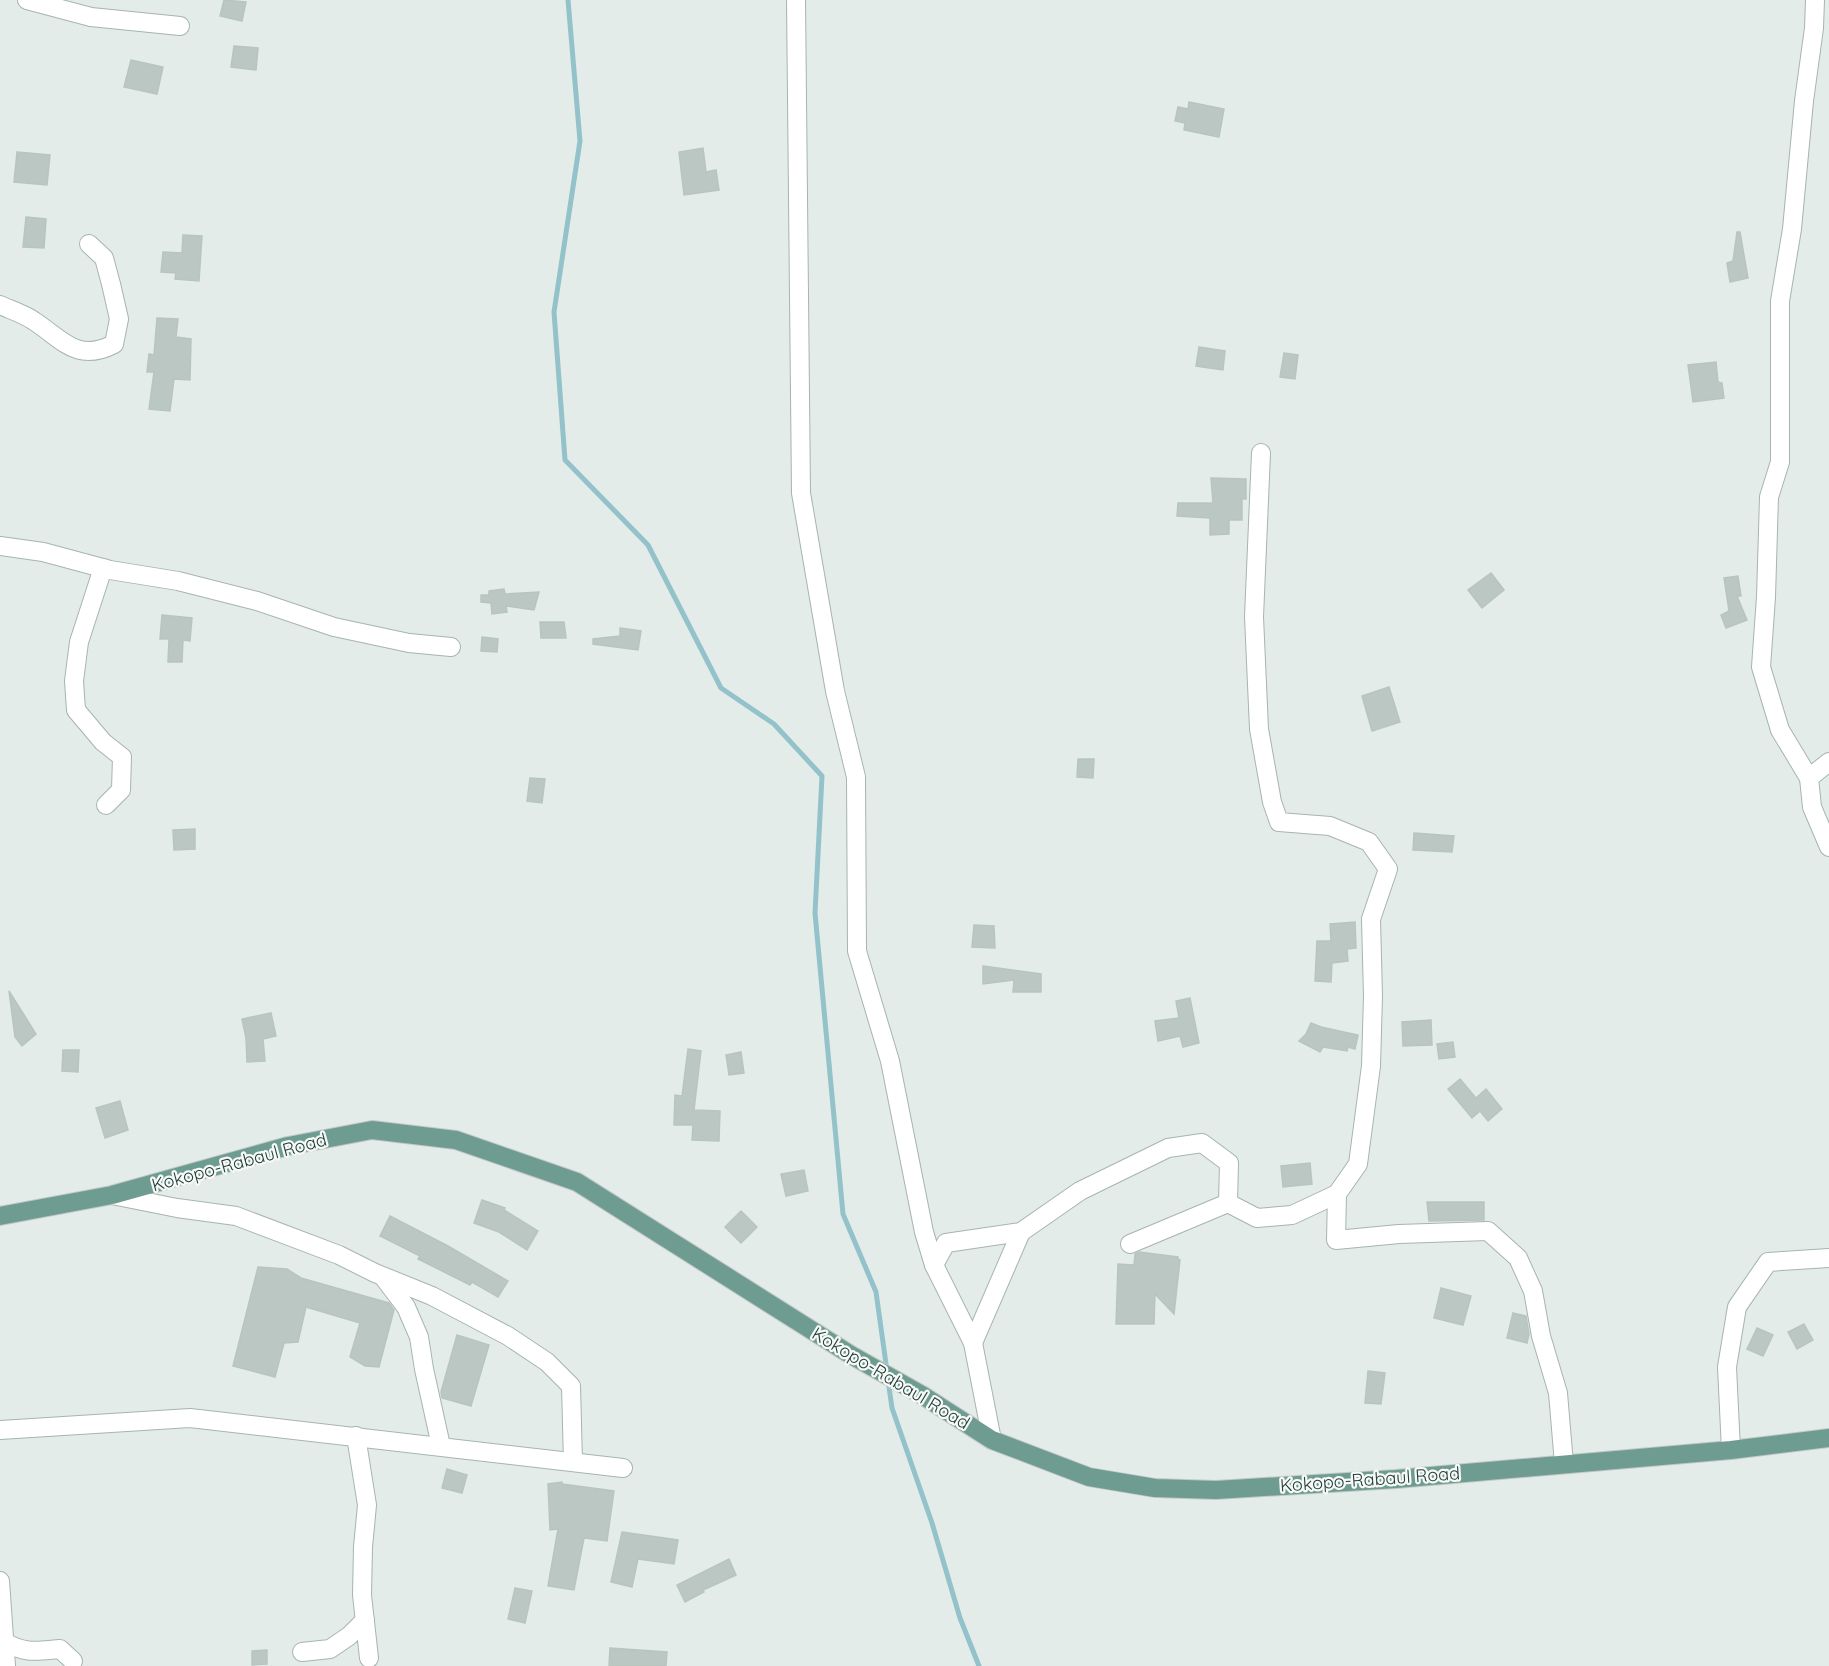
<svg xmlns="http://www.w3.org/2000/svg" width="1829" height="1666" viewBox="0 0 1829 1666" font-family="Quicksand,sans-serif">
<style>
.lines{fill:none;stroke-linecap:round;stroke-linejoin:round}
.stream{stroke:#93c2ca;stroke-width:5}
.building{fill:#bac7c2;stroke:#b8c5bf;stroke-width:1.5}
.minor-casing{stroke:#a7b4b0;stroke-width:20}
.major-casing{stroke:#c2c8c7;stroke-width:20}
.minor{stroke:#fff;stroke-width:18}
.major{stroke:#6e9c90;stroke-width:18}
.labels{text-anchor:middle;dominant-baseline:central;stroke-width:4.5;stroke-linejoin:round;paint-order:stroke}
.street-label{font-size:18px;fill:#263c36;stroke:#f5f9f7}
</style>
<rect width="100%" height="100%" fill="#e4ece9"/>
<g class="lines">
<!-- stream -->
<g class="stream">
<path d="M568 0 580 141 554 312 565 460 648 545 721 688 774 724 822 776 815 913 843 1214 876 1292 887 1371"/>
<path d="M888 1380 892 1408 932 1523 960 1618 979 1666"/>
</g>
</g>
<!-- building -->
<g class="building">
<path d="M224 0 246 2 242 21 220 16Z"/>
<path d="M234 46 258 48 256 70 231 67Z"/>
<path d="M131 60 163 67 157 94 124 87Z"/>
<path d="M1189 102 1224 109 1219 137 1184 130 1185 123 1175 121 1178 107 1188 109Z"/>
<path d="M703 148 706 172 716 170 719 190 684 195 679 152Z"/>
<path d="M17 152 50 155 47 185 14 182Z"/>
<path d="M26 217 46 219 44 248 23 247Z"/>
<path d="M1737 232H1740L1748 278 1730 282 1727 263 1733 261Z"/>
<path d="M183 235 202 236 199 281 175 279 176 273 161 272 163 252 182 253Z"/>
<path d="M157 318 178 319 176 337 191 339 190 380 174 379 170 411 149 409 154 372H147L149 354 154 355Z"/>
<path d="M1199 347 1225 351 1223 370 1196 366Z"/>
<path d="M1284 353 1298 355 1295 379 1280 377Z"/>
<path d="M1716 362 1718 382 1722 383 1724 398 1693 402 1688 365Z"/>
<path d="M1211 478 1246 479V499H1242V520H1229V534L1210 535V518L1177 516 1178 503H1213Z"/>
<path d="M1491 573 1504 590 1482 608 1468 590Z"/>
<path d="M1738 576 1741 596H1737L1747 620 1726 628 1721 615 1729 611 1724 578Z"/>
<path d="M504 589 505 594 539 592 534 610 506 606 507 612 492 614 491 603 481 602V595H489V591Z"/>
<path d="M162 615 192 618 190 641 183 640 182 662H168L169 639H160Z"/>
<path d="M540 622H564L566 638H541Z"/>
<path d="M620 628 641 631 638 650 593 644V639L620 636Z"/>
<path d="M482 637 498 639 497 652 481 651Z"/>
<path d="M1389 687 1400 722 1372 731 1362 696Z"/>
<path d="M1078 759H1094L1093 778 1077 777Z"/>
<path d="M530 778 545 779 542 803 527 801Z"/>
<path d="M195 829V849L174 850 173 830Z"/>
<path d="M1414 833 1454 836 1452 852 1413 850Z"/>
<path d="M1355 922 1356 948 1347 949 1348 961 1332 963 1331 982 1315 981 1317 941H1331L1330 924Z"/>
<path d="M974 925 994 926 995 948 972 947Z"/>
<path d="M983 966 1041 974V992H1013L1014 980 983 984Z"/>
<path d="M9 991 36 1034 22 1046 15 1037Z"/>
<path d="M1190 998 1199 1043 1183 1047 1180 1036 1158 1041 1155 1021 1179 1018 1176 1001Z"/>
<path d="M271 1013 276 1036 263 1039 265 1061 247 1062 246 1038 242 1019Z"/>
<path d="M1431 1020 1432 1045 1403 1046 1402 1022Z"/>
<path d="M1311 1023 1321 1027 1358 1035 1355 1049 1348 1047 1347 1051 1323 1047 1320 1052 1299 1041 1306 1034Z"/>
<path d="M1453 1042 1455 1057 1439 1059 1437 1044Z"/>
<path d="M688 1049 701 1051 694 1110 720 1111 719 1141 692 1140 693 1125H674L675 1095 682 1096Z"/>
<path d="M63 1050H79L78 1072 62 1071Z"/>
<path d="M741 1052 744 1073 729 1075 726 1055Z"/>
<path d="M1460 1079 1476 1098 1486 1089 1502 1109 1488 1121 1480 1111 1472 1118 1448 1089Z"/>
<path d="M120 1101 128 1130 105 1138 96 1108Z"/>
<path d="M1310 1163 1312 1184 1283 1187 1281 1166Z"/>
<path d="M804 1170 808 1191 786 1196 781 1174Z"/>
<path d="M482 1200 505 1208 504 1210 538 1231 527 1250 499 1232 474 1223Z"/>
<path d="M1427 1202H1484V1220L1429 1221Z"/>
<path d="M741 1211 757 1227 741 1243 725 1227Z"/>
<path d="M390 1216 448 1246 508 1281 498 1297 472 1282 470 1285 418 1259 420 1256 380 1236Z"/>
<path d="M1139 1252 1178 1257V1259L1180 1260 1174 1314 1155 1294 1154 1324H1116L1118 1264 1134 1265 1135 1254Z"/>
<path d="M258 1267 287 1269 301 1278 389 1303 394 1310 379 1367 365 1366 350 1357 360 1323 306 1307 298 1342 284 1343 275 1377 233 1366Z"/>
<path d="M1441 1288 1471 1296 1463 1325 1434 1318Z"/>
<path d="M1513 1313 1526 1316 1529 1334 1527 1343 1507 1338Z"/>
<path d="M1804 1324 1813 1340 1797 1349 1788 1332Z"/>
<path d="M1757 1328 1773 1335 1763 1356 1747 1349Z"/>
<path d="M457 1335 489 1345 471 1406 442 1398 441 1392Z"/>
<path d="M1368 1371 1385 1373 1381 1404 1365 1403Z"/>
<path d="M447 1469 467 1475 462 1493 442 1488Z"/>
<path d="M562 1482V1484L614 1491 607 1541 584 1538 574 1590 548 1586 558 1529 550 1530 548 1484Z"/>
<path d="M622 1532 678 1540 674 1564 638 1559 632 1587 611 1582Z"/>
<path d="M729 1559 736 1575 703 1590 704 1592 685 1602 677 1585Z"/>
<path d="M515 1588 532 1591 525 1623 508 1619Z"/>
<path d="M610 1648 667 1652 666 1666H609Z"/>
<path d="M267 1650V1664L252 1665V1651Z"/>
</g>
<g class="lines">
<defs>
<g id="minor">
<path d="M27 0 91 17 180 26"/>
<path d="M796 0 801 493 835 691 856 777 857 951 890 1061 924 1232 934 1265"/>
<path d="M0 305C11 310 24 314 34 321 63 340 77 363 114 344L119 319 111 284 104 258 89 244"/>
<path d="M0 546 43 552 110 570 178 581 257 601 334 627 409 643 451 647"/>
<path d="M103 568 79 642 74 681 76 710 103 742 122 757 121 790 106 805"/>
<path d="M1829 762 1809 778 1812 807 1829 847"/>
<path d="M1809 778 1780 730 1761 667 1766 597 1769 497 1780 462V301L1792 229 1804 101 1814 28 1815 0"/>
<path d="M1337 1194 1336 1240 1399 1234 1488 1231 1518 1258 1533 1291 1541 1336 1558 1393 1564 1464"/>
<path d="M112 1195 177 1208 236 1216 339 1255 375 1273 432 1296 508 1336 547 1362 571 1386 573 1462"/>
<path d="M1130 1244 1228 1203"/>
<path d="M384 1278 406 1307 419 1337 424 1369 441 1446"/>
<path d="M973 1343 1021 1232"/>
<path d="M0 1430 190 1418 623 1468"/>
<path d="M356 1436 367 1505 363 1547 362 1595 369 1658"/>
<path d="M992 1440 973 1343 934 1265 946 1243 1021 1232 1080 1191 1168 1148 1202 1143 1229 1163 1228 1203 1257 1218 1292 1215 1337 1194 1358 1164 1371 1066 1373 996 1371 919 1388 869 1369 842 1330 826 1279 822 1272 802 1259 729 1254 617 1261 453"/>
<path d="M1731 1450 1727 1367 1737 1307 1768 1262 1829 1258"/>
<path d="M0 1581 6 1666"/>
<path d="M4 1642C26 1654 36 1651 60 1649L73 1661"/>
<path d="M302 1652 330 1649 349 1636 365 1620"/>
</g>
<path id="major" d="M0 1216 112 1195 288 1146 372 1130 456 1140 577 1182 851 1355 922 1395 992 1440 1089 1477 1155 1488 1216 1490 1396 1479 1731 1450 1829 1438"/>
</defs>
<!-- minor casing -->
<use href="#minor" class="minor-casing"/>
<!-- major casing -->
<use href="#major" class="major-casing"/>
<!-- minor -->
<use href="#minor" class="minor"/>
<!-- major -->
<use href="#major" class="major"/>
</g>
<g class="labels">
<!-- street labels -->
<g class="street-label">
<text transform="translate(239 1162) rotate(-15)">Kokopo-Rabaul Road</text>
<text transform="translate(891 1378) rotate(31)">Kokopo-Rabaul Road</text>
<text transform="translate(1370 1479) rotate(-4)">Kokopo-Rabaul Road</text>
</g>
</g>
</svg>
